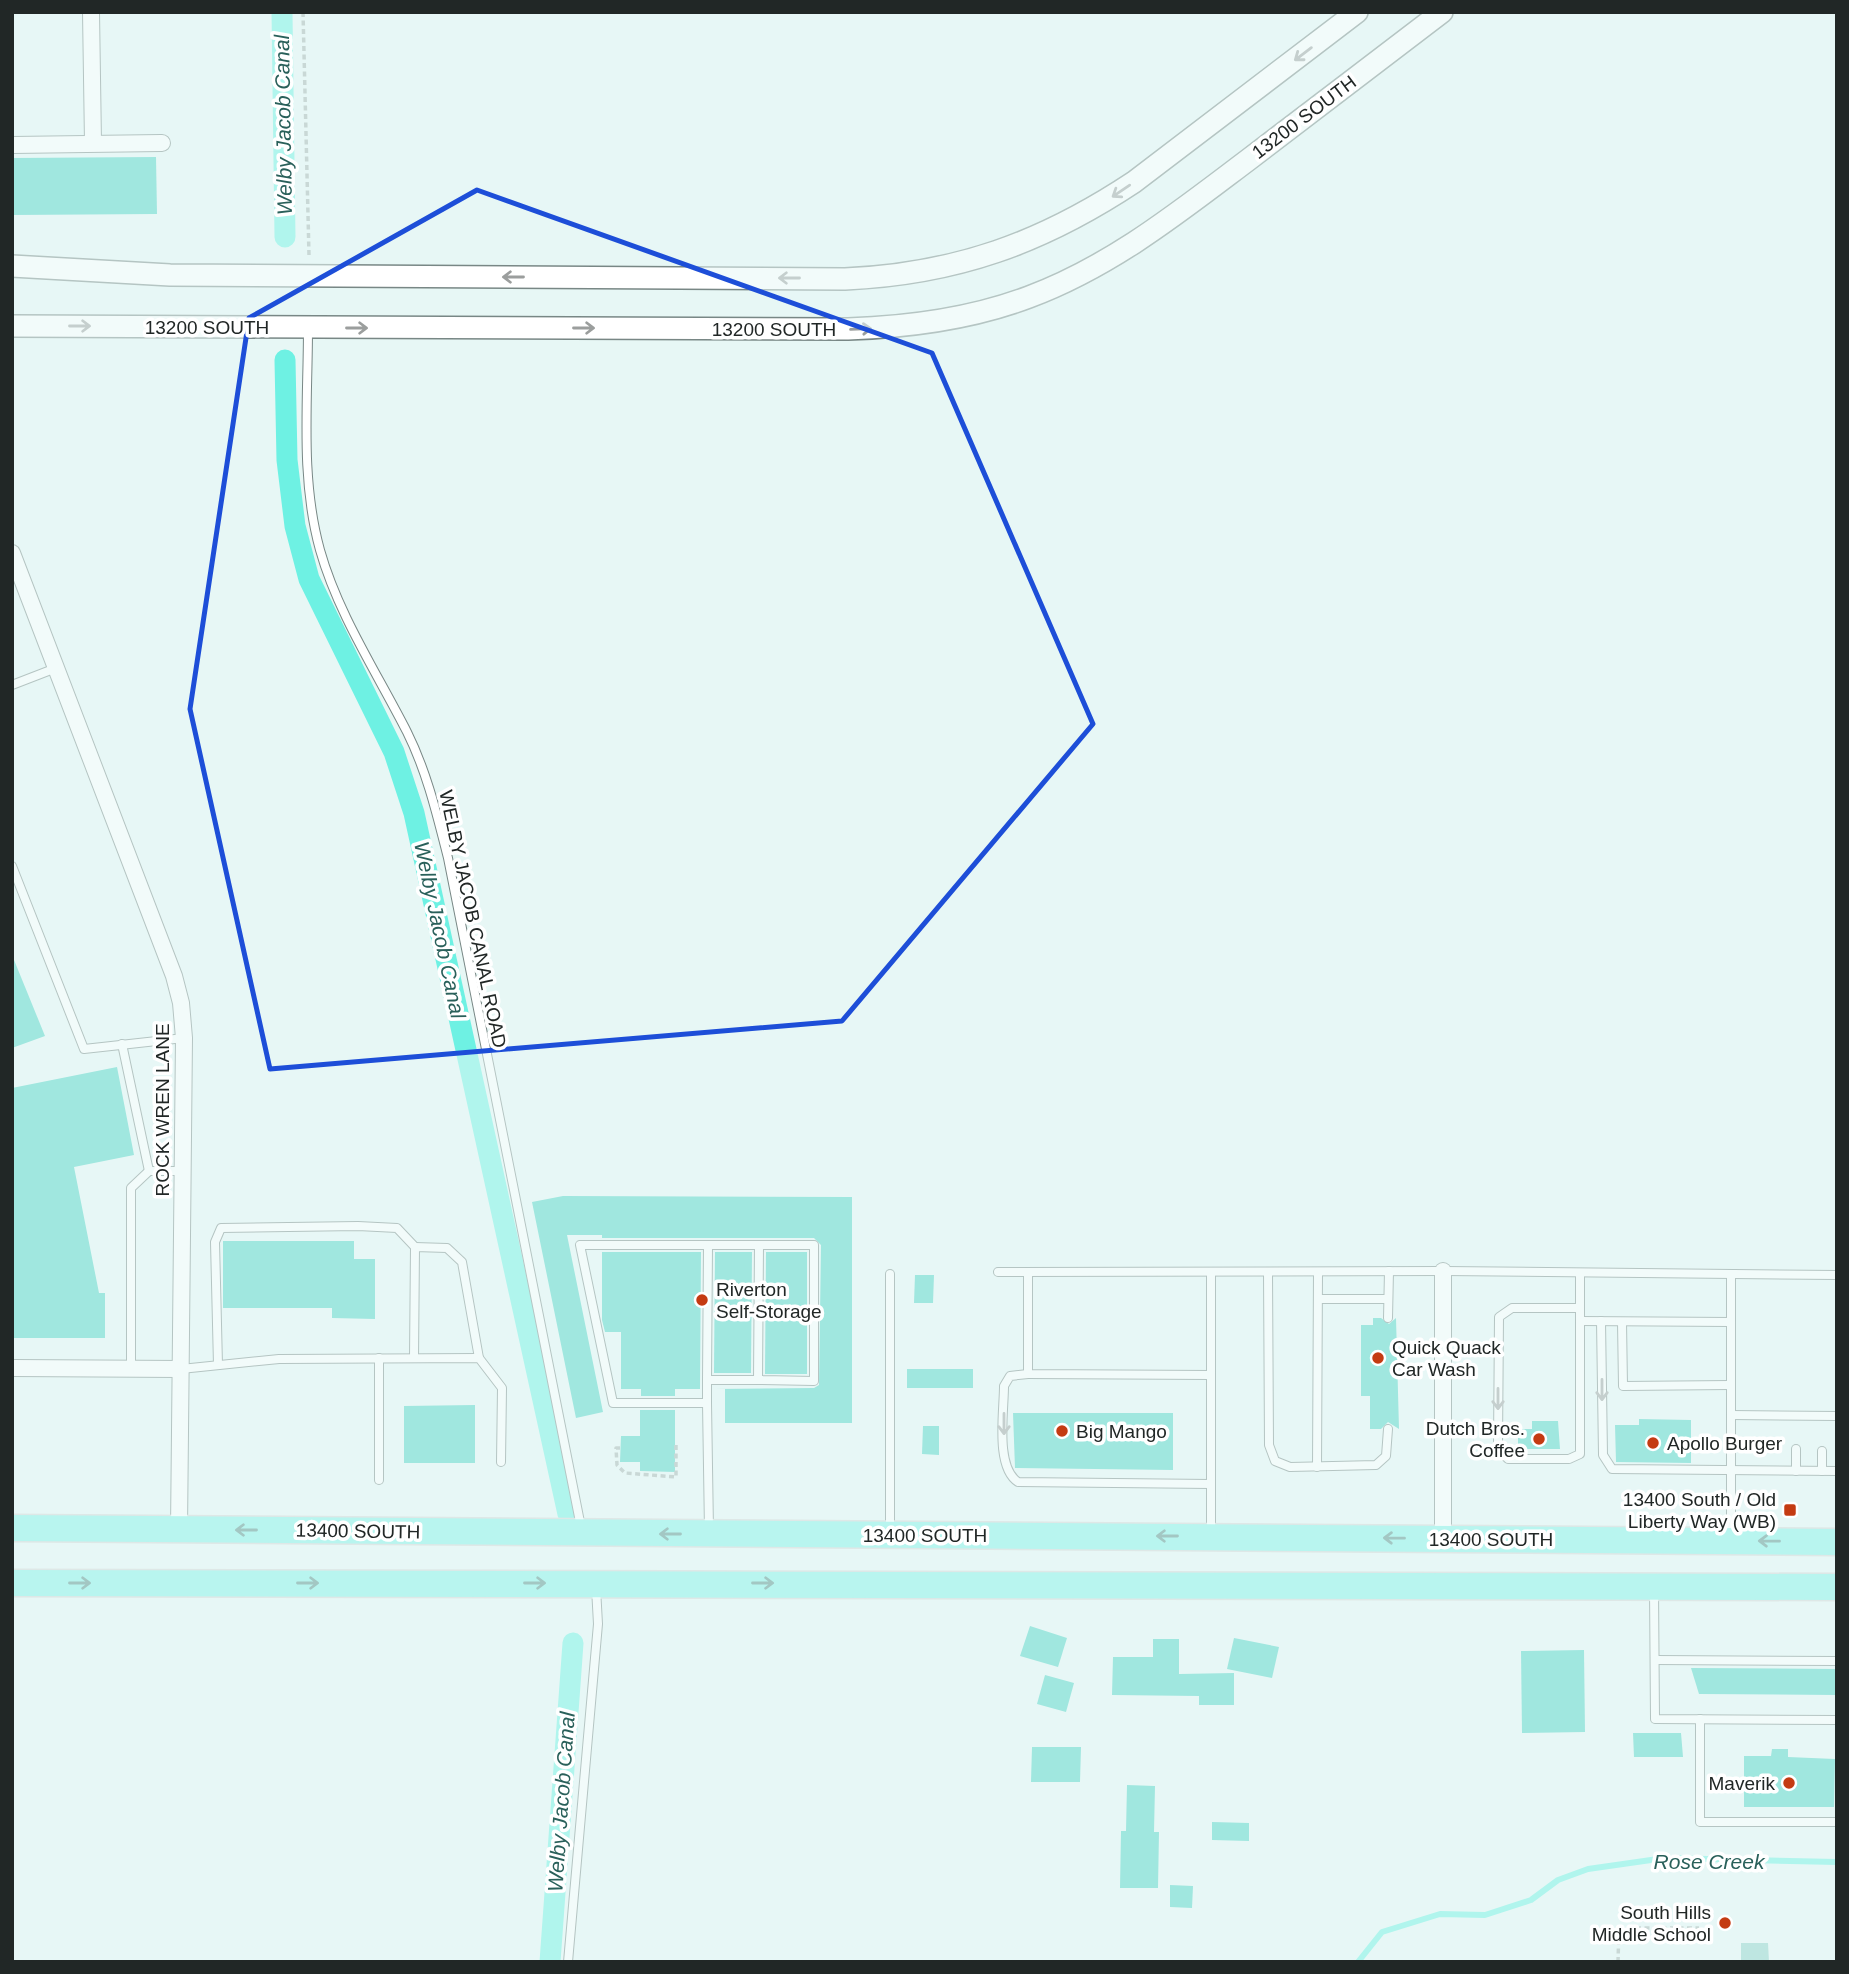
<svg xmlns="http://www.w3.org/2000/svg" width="1849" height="1974" viewBox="0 0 1849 1974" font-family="Helvetica,sans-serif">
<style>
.grass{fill:#8cd1c8}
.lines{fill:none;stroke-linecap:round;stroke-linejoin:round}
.stream{stroke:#6ef1e3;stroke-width:6}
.canal{stroke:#6ef1e3;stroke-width:21}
.building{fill:#4ad2c4}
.service-casing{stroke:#788785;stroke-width:10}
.minor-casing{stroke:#788785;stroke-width:18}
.tertiary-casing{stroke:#788785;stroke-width:24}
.primary-casing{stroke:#d3d4d4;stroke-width:29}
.path{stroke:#a5b2b0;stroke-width:3.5;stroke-dasharray:5 3.5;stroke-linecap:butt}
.service{stroke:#fff;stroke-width:8}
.minor{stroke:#fff;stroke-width:16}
.tertiary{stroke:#fff;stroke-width:21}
.primary{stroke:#7ff1e6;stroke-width:26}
.oneway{stroke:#9b9e9d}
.oneway2{stroke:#508c86}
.marked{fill:none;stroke:#1d4ed8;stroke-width:5;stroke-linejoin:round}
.poi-dot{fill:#c43b12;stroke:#fff;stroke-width:2.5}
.labels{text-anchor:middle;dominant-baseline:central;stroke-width:7;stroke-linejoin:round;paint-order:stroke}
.street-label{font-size:19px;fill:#212726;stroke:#fff}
.poi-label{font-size:19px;fill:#212726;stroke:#fff;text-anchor:start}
.water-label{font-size:21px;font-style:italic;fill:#29605a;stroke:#fff}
</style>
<rect width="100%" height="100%" fill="#e7f7f5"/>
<!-- grass -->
<path class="grass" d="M1741 1943H1768L1769 1962H1741Z"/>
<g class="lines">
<!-- stream -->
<path class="stream" d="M1358 1962 1382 1932 1440 1914 1485 1915 1531 1900 1558 1880 1588 1869 1665 1858 1837 1862"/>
<!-- canal -->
<g class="canal">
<path d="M282 12 285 237"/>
<path d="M285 360 287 460 295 526 309 579 394 752 414 813 568 1514"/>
<path d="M550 1962 573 1643"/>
</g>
</g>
<!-- building -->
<g class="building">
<path d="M156 157 157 214 12 215V158Z"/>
<path d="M12 955 45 1036 12 1048Z"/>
<path d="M117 1067 134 1155 74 1167 99 1293H105V1338H12V1088Z"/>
<path d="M563 1196 852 1197V1423H725V1389H714L814 1388 819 1385 821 1245 814 1238H602V1235H567L603 1412 576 1418 532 1202Z"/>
<path d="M223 1241H354V1259H375V1319L332 1318V1308H223Z"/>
<path d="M602 1252H701L700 1389H675V1396H641V1389H621V1332H605L602 1320Z"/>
<path d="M715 1252H752L751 1373H714Z"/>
<path d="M766 1252H807V1374H765Z"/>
<path d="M915 1275H934L933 1303H914Z"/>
<path d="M1373 1318H1381L1389 1324 1396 1318 1399 1429 1388 1422 1381 1429H1370V1396H1361V1325H1373Z"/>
<rect x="907" y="1369" width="66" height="19"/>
<path d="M475 1405V1463H404V1406Z"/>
<path d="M640 1410H675V1472L640 1471V1462H620L621 1436H640Z"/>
<path d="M1013 1413H1173V1470L1015 1468Z"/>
<path d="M1639 1419 1691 1420V1463L1616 1462 1615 1425H1639Z"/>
<path d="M1532 1421H1558L1560 1449H1518V1429H1532Z"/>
<path d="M923 1426H939V1455L922 1454Z"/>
<path d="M1030 1626 1067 1638 1058 1667 1020 1656Z"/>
<path d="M1234 1638 1279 1647 1272 1678 1227 1669Z"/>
<path d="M1153 1639H1179V1674L1234 1673V1705H1199V1696L1112 1695 1113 1657H1153Z"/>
<path d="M1584 1650 1585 1732 1522 1733 1521 1651Z"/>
<path d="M1691 1668 1837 1669V1695L1699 1694Z"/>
<path d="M1045 1675 1074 1683 1066 1712 1037 1704Z"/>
<path d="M1633 1733H1681L1683 1757H1634Z"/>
<path d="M1032 1747H1081L1080 1782H1031Z"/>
<path d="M1772 1749H1788V1757L1835 1759 1834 1807H1744V1756H1771Z"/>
<path d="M1127 1785 1155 1786 1154 1832H1159L1158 1888H1120L1121 1831H1126Z"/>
<path d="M1212 1822 1249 1823V1841L1212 1840Z"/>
<path d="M1170 1885 1193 1886 1192 1908 1170 1907Z"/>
</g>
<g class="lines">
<defs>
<g id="service">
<path d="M308 328C308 402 300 478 320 550 338 614 377 673 407 732 427 772 437 815 448 858L581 1527"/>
<path d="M12 685 56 668"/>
<path d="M12 866 84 1049 184 1038"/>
<path d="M122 1044 149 1171H183"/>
<path d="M708 1245 707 1380H758"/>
<path d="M998 1272 1443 1271 1837 1275"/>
<path d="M1028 1272V1374L1211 1375V1272"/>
<path d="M1268 1272 1269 1445 1275 1461 1290 1467 1376 1465 1386 1456 1388 1429"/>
<path d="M1318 1299H1388"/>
<path d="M1580 1308H1512L1499 1317 1498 1444 1499 1450 1508 1459H1569L1580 1454V1273"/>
<path d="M1388 1318 1389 1271"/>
<path d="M1580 1321 1731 1322V1274"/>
<path d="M1601 1321 1603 1455 1612 1469 1837 1471"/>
<path d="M1622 1322 1623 1386 1730 1385"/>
<path d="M1731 1322V1538"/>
<path d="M414 1358 415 1247 447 1248 462 1262 479 1358"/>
<path d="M218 1365 215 1242 221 1228 358 1226 397 1228 415 1247"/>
<path d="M131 1369V1188L149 1171"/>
<path d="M181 1369 279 1359 479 1358 502 1388 501 1462"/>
<path d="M1028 1374 1010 1376 1004 1386C1004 1412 995 1467 1018 1482L1211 1484"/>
<path d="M707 1380V1403H613L580 1245C658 1245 736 1245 814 1245V1381L758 1380 759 1245"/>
<path d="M707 1403 709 1530"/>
<path d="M1731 1415 1837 1416"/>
<path d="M1317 1467 1318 1272"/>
<path d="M1796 1471V1449"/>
<path d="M1822 1471V1451"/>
<path d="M379 1480V1358"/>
<path d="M890 1530V1274"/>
<path d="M1211 1533V1375"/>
<path d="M1654 1589 1655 1719 1837 1720"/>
<path d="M1655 1660 1837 1661"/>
<path d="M1700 1719V1822H1837"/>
<path d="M568 1962 598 1624 596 1588"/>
</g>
<g id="minor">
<path d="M91 12 93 143"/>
<path d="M12 145 162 143"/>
<path d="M12 553 174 976 181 1003 184 1038 179 1530"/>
<path d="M1443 1271V1539"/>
<path d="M12 1368 181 1369"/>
</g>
<g id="tertiary">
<path d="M12 266 170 275 845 279C956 274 1042 243 1134 182L1357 12"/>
<path d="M12 326 848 329C909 327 971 319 1029 297 1112 266 1179 212 1248 160 1313 111 1377 61 1442 12"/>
</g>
<g id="primary">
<path d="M12 1528 1837 1542"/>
<path d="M12 1583 1837 1587"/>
</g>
</defs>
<!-- service casing -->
<use href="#service" class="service-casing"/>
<!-- minor casing -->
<use href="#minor" class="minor-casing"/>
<!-- tertiary casing -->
<use href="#tertiary" class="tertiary-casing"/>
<!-- primary casing -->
<use href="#primary" class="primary-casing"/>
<!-- path -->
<g class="path">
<path d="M303 12 309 255"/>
<path d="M620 1448H616L617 1465 625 1473 676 1477V1445"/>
<path d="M1618 1962 1619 1928H1699"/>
</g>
<!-- service -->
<use href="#service" class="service"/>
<!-- minor -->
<use href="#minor" class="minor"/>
<!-- tertiary -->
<use href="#tertiary" class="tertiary"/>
<!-- primary -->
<use href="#primary" class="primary"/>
</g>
<!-- one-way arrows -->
<defs><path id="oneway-shaft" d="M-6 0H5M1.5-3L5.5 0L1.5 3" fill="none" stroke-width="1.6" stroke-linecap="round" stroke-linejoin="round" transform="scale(1.75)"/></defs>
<g class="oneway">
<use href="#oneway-shaft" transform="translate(1303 54) rotate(143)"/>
<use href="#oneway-shaft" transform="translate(1121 191) rotate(146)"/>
<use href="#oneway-shaft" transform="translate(513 277) rotate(-180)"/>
<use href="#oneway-shaft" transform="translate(789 278) rotate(-180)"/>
<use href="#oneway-shaft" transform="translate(80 326)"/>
<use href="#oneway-shaft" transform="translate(357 328)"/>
<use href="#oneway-shaft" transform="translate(584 328)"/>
<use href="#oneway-shaft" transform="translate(861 329) rotate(-2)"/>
<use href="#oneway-shaft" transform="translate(1602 1390) rotate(90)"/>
<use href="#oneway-shaft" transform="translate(1498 1399) rotate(90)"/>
<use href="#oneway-shaft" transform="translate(1004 1424) rotate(90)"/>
</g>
<g class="oneway2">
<use href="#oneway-shaft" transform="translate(246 1530) rotate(-180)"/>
<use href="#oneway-shaft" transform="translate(670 1534) rotate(-180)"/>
<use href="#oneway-shaft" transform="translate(1167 1536) rotate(-180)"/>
<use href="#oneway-shaft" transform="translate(1394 1538) rotate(-179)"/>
<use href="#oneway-shaft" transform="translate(1769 1541) rotate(-179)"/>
<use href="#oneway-shaft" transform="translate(80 1583)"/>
<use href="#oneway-shaft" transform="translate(308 1583)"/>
<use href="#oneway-shaft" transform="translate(535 1583)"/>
<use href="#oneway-shaft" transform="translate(763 1583)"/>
</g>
<!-- marked area -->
<path d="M0 0H1849V1974H0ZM477 190 932 353 1093 724 842 1021 270 1069 190 709 249 318Z" fill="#e7f7f5" fill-opacity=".55" fill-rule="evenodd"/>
<path class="marked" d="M477 190 932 353 1093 724 842 1021 270 1069 190 709 249 318Z"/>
<!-- markers -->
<g class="poi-dot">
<circle cx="702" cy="1300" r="7"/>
<circle cx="1378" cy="1358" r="7"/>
<circle cx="1062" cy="1431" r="7"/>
<circle cx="1539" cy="1439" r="7"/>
<circle cx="1653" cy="1443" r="7"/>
<rect x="1783" y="1503" width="14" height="14" rx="3.5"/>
<circle cx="1789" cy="1783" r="7"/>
<circle cx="1725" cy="1923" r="7"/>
</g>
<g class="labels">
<!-- street labels -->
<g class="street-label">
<text transform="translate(1304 117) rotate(-37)">13200 SOUTH</text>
<text x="207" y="327">13200 SOUTH</text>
<text x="774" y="329">13200 SOUTH</text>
<text transform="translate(473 919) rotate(78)">WELBY JACOB CANAL ROAD</text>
<text transform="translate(162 1110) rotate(-90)">ROCK WREN LANE</text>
<text transform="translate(358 1531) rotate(1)">13400 SOUTH</text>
<text x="925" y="1535">13400 SOUTH</text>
<text x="1491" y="1539">13400 SOUTH</text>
</g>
<!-- poi labels -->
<g class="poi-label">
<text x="716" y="1289">Riverton<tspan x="716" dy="22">Self-Storage</tspan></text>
<text x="1392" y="1347">Quick Quack<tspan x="1392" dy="22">Car Wash</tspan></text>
<text x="1525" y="1428" text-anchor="end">Dutch Bros.<tspan x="1525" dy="22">Coffee</tspan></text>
<text x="1076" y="1431">Big Mango</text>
<text x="1667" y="1443">Apollo Burger</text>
<text x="1776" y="1499" text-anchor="end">13400 South / Old<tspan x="1776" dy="22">Liberty Way (WB)</tspan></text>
<text x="1775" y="1783" text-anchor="end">Maverik</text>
<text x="1711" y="1912" text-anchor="end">South Hills<tspan x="1711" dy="22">Middle School</tspan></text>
</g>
<!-- water labels -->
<g class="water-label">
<text transform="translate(283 125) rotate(-91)">Welby Jacob Canal</text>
<text transform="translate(440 930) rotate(78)">Welby Jacob Canal</text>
<text transform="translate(561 1802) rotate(-86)">Welby Jacob Canal</text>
<text x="1709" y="1861">Rose Creek</text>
</g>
</g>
<!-- border -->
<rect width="1849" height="1974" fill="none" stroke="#212726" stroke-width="28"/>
</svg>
